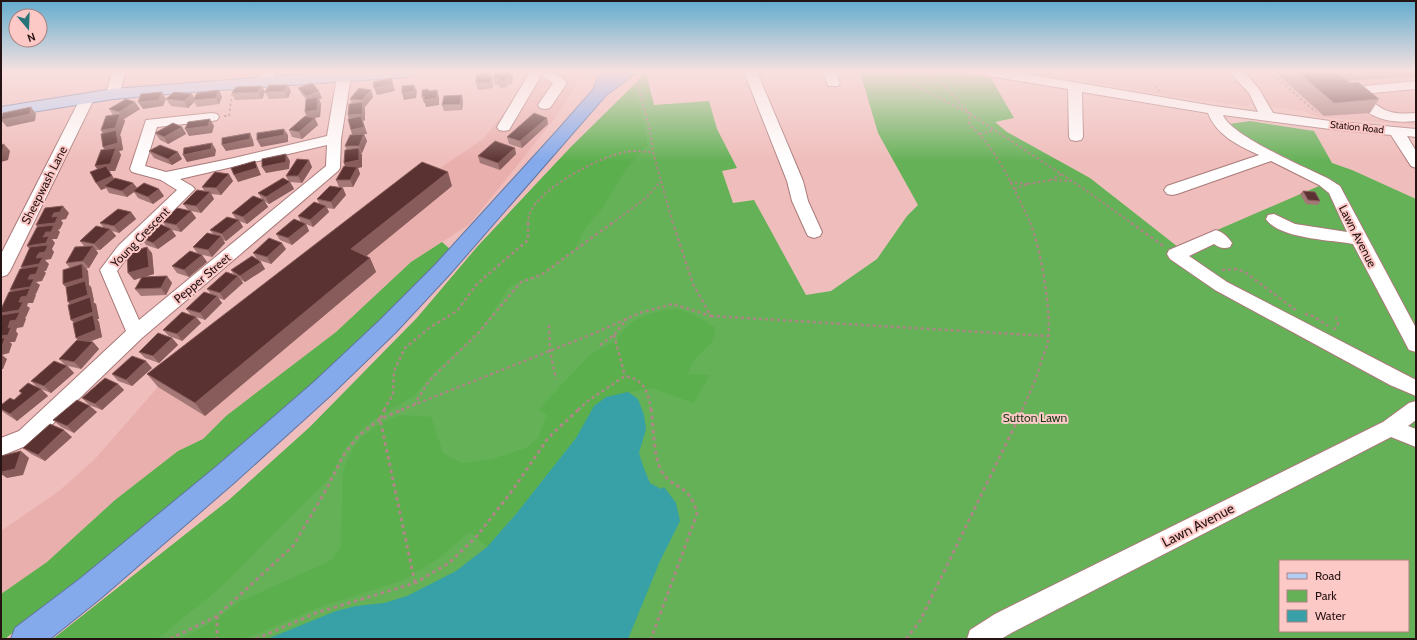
<svg xmlns="http://www.w3.org/2000/svg" width="1417" height="640" viewBox="0 0 1417 640" font-family="Cabin,sans-serif">
<style>
.built{fill:#e9afad}
.green{fill:#64b157;fill-rule:evenodd}
.forest{fill:#5baf4d}
.water{fill:#38a1a7}
.lines{fill:none;stroke-linecap:round;stroke-linejoin:round}
.minor-casing{stroke:#a97a79;stroke-width:2}
.major-casing{stroke:#6376a0;stroke-width:2}
.highway-casing{stroke:#6376a0;stroke-width:2}
.path-far2{stroke:#af8786;stroke-width:2;stroke-dasharray:2.5 2.5;stroke-linecap:butt}
.path-far1{stroke:#af8786;stroke-width:2.5;stroke-dasharray:3 3;stroke-linecap:butt}
.path{stroke:#af8786;stroke-width:3;stroke-dasharray:3.5 3.5;stroke-linecap:butt}
.minor{fill:#fff;fill-rule:evenodd}
.major{fill:#b5ccf4;fill-rule:evenodd}
.highway{fill:#84aaec;fill-rule:evenodd}
.wall{fill:#a47876}
.shaded-wall{fill:#875c5a}
.building{fill:#5a3231;stroke:#875c5a}
.labels{text-anchor:middle;dominant-baseline:central;stroke-width:4;stroke-linejoin:round;paint-order:stroke}
.far-street-label{font-size:10px;fill:#261414;stroke:#fdc9c7}
.street-label{font-size:12px;fill:#261414;stroke:#fdc9c7}
.park-label{font-size:12px;fill:#183913;stroke:#fdc9c7}
.near-street-label{font-size:14px;fill:#261414;stroke:#fdc9c7}
</style>
<rect width="100%" height="100%" fill="#efbdbb"/>
<!-- built -->
<g class="built">
<path d="M545 72 577 74 576 86 556 117 470 224 411 262 336 332 226 416 203 439 178 451 115 500 47 562 1 594V531L59 491 94 460 158 387 439 169 483 139 504 113 529 75Z"/>
<path d="M1037 72H1416V125L1318 117 1304 111 1250 104 1248 106 1170 96Z"/>
</g>
<!-- green -->
<path class="green" d="M860 72H955L991 78 1014 118 995 122 1007 132 1090 178 1178 247 1319 186 1329 179 1239 134 1229 124 1250 121 1314 131 1332 163 1352 170 1416 199V639H53L229 500 310 427 417 318 478 246 571 147 646 73 654 105 709 101 717 129 737 168 722 171 733 203 754 200 806 295 831 291 877 259 907 216 918 205 878 133ZM1280 561H1408V631H1280Z"/>
<!-- forest -->
<g class="forest">
<path d="M634 85 648 145 626 169 604 206 585 229 573 252 541 275 511 285 479 332 434 372 414 396 376 418 359 431 344 450 333 474 220 588 157 639H53L229 500 310 427 417 318 478 246 571 147Z"/>
<path d="M442 242 450 249C417 286 383 325 345 358 324 376 301 393 280 411 190 490 98 565 5 639H1V594L47 562 115 500 178 451 203 439 226 416 336 332 411 262Z"/>
<path d="M679 309 698 317 715 328 713 341 693 361 688 374 710 375 693 403 652 388 606 397 594 406 576 438 516 514 487 547 470 532 437 559 404 580 322 606 244 639H182L211 623 241 601 332 560 341 546 343 471 351 452 362 437 382 422 402 415 431 417 443 453 462 463 492 459 526 448 538 438 547 415 539 409 589 356 602 348 617 341C627 318 655 310 679 309Z"/>
</g>
<!-- water -->
<path class="water" d="M628 392 638 399 644 415 646 429 639 453 643 466 650 483 661 489 664 487 676 503 680 521 660 561 628 639H267L336 611 356 606 384 603 407 596 456 571 487 547 516 514 576 438 594 406 606 397Z"/>
<g class="lines">
<defs>
<g id="minor">
<path d="M112 72H125L120 94 118 97H108L106 94Z"/>
<path d="M263 72H276L270 84H260L258 81Z"/>
<path d="M345 72 349 73 351 76 341 139 340 168 338 171 142 338 33 443 1 456V438L19 431 126 331 100 270 118 246 177 190 161 180 132 172 130 169 146 120 212 113 217 114 219 117 217 120 212 121 157 127 145 166 166 172 234 158 327 136 337 76 339 73ZM327 145 326 166 139 320 117 271 130 254 195 189 192 186 180 179Z"/>
<path d="M530 72C545 72 557 70 567 83L550 108 545 109 540 108 538 105 553 83 541 76 509 130 504 131 499 130 497 127Z"/>
<path d="M744 72H757L803 181 808 201 822 232 820 236 814 238 808 236 806 232 792 201 787 181Z"/>
<path d="M823 72H836L840 83 838 86H828Z"/>
<path d="M983 72H1014L1214 106 1258 112 1249 93 1229 72H1244L1259 89 1273 113 1330 121 1416 129V137L1407 136 1416 151V168L1411 166 1391 135 1330 129 1223 115C1231 136 1307 168 1329 179L1340 186 1416 328V352L1409 350 1353 244C1331 240 1279 239 1266 219L1268 215 1274 214 1295 224 1347 232 1329 193 1319 185 1271 161 1177 194 1172 195 1167 194 1164 190 1167 186 1259 155C1239 146 1216 135 1208 113L1082 92 1083 137 1081 140 1076 141 1071 140 1069 137 1068 89 989 76 984 75Z"/>
<path d="M1416 81V89L1362 94C1384 111 1388 115 1416 113V121C1394 123 1378 121 1360 107 1355 103 1350 99 1346 94L1350 88 1355 87Z"/>
<path d="M87 95 92 96 94 99 10 271 7 275 1 277V254L80 99 82 96Z"/>
<path d="M1216 230C1223 232 1228 237 1232 243L1230 247C1223 249 1220 248 1214 244L1189 256 1227 282 1416 380V396L1390 385 1215 290 1170 259 1167 254 1169 250Z"/>
<path d="M1416 401V420L1408 426 1416 429V447L1391 437 1013 632 1001 639H967L970 630 995 614 1383 422 1409 403Z"/>
</g>
<path id="major" d="M332 72H414L412 75 406 77 190 92 113 99 1 117V107L113 89Z"/>
<path id="highway" d="M601 72H637L606 95 449 275 395 333 330 396 235 482 101 598 50 639H11L15 628 81 578 217 466 314 382 379 321 435 265 556 132 593 90Z"/>
</defs>
<!-- minor casing -->
<use href="#minor" class="minor-casing"/>
<!-- major casing -->
<use href="#major" class="major-casing"/>
<!-- highway casing -->
<use href="#highway" class="highway-casing"/>
<!-- path-far2 -->
<g class="path-far2">
<path d="M890 72 970 114 1081 187 1133 224"/>
<path d="M931 72 970 114 969 124C999 151 1013 188 1031 224"/>
<path d="M1270 72 1316 112"/>
<path d="M638 79 640 93 650 130 653 152 673 224"/>
<path d="M1155 86 1160 91"/>
<path d="M224 116H229L232 94"/>
<path d="M980 134 994 130"/>
<path d="M1061 174 1051 180 1071 181"/>
<path d="M1010 182 1028 184 1014 189"/>
<path d="M1028 184 1051 180"/>
<path d="M528 224C528 219 529 214 532 209 545 186 599 157 625 152 634 150 644 152 653 152"/>
<path d="M611 224 646 198 661 181"/>
</g>
<!-- path-far1 -->
<g class="path-far1">
<path d="M1131 223 1165 247"/>
<path d="M1222 270 1237 269 1246 273 1297 311"/>
<path d="M1305 314 1313 316 1328 326"/>
<path d="M711 316 1048 336"/>
<path d="M549 325 550 351 556 379"/>
<path d="M1334 330 1338 324 1336 317"/>
<path d="M614 335 625 376"/>
<path d="M600 345 614 335 627 319"/>
<path d="M414 405 429 381 479 332 521 282 541 275 612 223"/>
<path d="M384 410 393 394 394 371 405 348 429 328 457 311 477 284 528 240V223"/>
<path d="M401 410 600 331 639 313 673 304 711 316 693 284 673 223"/>
<path d="M578 410 589 400 625 376C645 380 648 392 651 410"/>
<path d="M1022 410C1030 393 1037 377 1042 359 1044 353 1047 347 1048 341 1052 316 1041 246 1030 223"/>
</g>
<!-- path -->
<g class="path">
<path d="M385 409 380 419 415 583"/>
<path d="M651 409C654 428 653 454 661 470 671 490 691 483 697 514L651 639"/>
<path d="M217 616V639"/>
<path d="M170 639 217 616 293 546 326 490 343 456 358 436 380 419 404 409"/>
<path d="M256 639 316 613 415 583 449 563 476 537 512 491 548 438 579 409"/>
<path d="M906 639 920 621 1023 409"/>
</g>
<!-- minor -->
<use href="#minor" class="minor"/>
<!-- major -->
<use href="#major" class="major"/>
<!-- highway -->
<use href="#highway" class="highway"/>
</g>
<!-- wall -->
<g class="wall">
<path d="M491 72 492 79 493 88 478 90 476 83Z"/>
<path d="M494 72H512L513 76 512 84 507 85V87L500 88 499 85H495L493 79Z"/>
<path d="M1275 72H1416V76L1348 81 1379 99 1370 113 1324 116Z"/>
<path d="M269 85 291 91 288 98 269 99 265 92Z"/>
<path d="M236 87 265 92 262 99 235 100 232 93Z"/>
<path d="M298 88 322 98 319 99 321 104 320 117 314 118 318 125 302 139 292 137 289 130 307 117 305 112 306 99 301 94Z"/>
<path d="M219 90 222 97 219 104 197 107 194 102 188 108 171 106 166 99 192 94 194 98Z"/>
<path d="M371 90 373 97 365 107H364L365 109V120L363 121 367 134H364L367 141 362 153H361L362 155V167L358 168 360 174 353 187H339L336 180 346 166 344 163 347 150 345 146 352 135 349 119 348 115 352 104 350 99Z"/>
<path d="M463 101 462 110 444 111 442 105Z"/>
<path d="M109 109H140L124 119 125 121 120 135 121 137 123 150 119 151 121 155 115 171H109L114 179 133 183 137 188 164 196 153 204 138 198 134 192 127 197 109 193 106 188 101 190 97 169 105 150 103 133 101 130 113 115Z"/>
<path d="M547 118 548 124 522 148 509 144 507 137Z"/>
<path d="M182 127 186 134 168 144 160 140 155 133Z"/>
<path d="M149 151 182 159 172 165 154 158Z"/>
<path d="M516 154 500 170 480 163 478 156Z"/>
<path d="M312 167 302 183 290 182 294 189 269 204 264 201 268 207 247 224 239 221 243 227 226 241 223 240 225 243 212 257 198 254 202 255 207 262 189 277 177 273 172 266 198 254 193 247 213 234 210 230 236 219 232 213 262 199 258 193 289 182 286 176Z"/>
<path d="M233 181 221 195 211 194 214 199 201 213 191 211 196 218 181 232 172 230 176 236 158 249 146 245 141 238 166 227 163 222 188 210 183 204 205 192 202 187Z"/>
<path d="M452 186 366 256 370 258 376 272 205 416 158 387 147 374Z"/>
<path d="M1303 191 1320 201 1318 205 1306 204 1300 194Z"/>
<path d="M346 195 334 209 327 208 329 212 313 227 306 224 309 231 292 245 280 240 276 234 301 222 298 216 319 203 317 199Z"/>
<path d="M131 212 136 219 119 233 112 231 116 236 100 250H96L98 253 89 268 86 269 88 271 89 285 91 287 94 301 93 302 96 304 99 319H97L99 322 102 337 89 342H93L99 349 81 369 68 366 74 373 51 393 38 388 31 381 65 365 59 359 78 340 74 322 71 320 70 305 66 287 63 284 70 268 66 263 84 246 80 241 104 228 100 223Z"/>
<path d="M286 249 271 264 258 260 265 269 245 282 241 280 243 283 224 300 218 298 222 303 205 320 196 317 201 323 182 341 169 336 163 330 191 315 186 309 211 294 207 289 234 275 231 270 257 259 253 253Z"/>
<path d="M152 253 154 274 143 277 167 276 172 283 166 295 141 296 135 289 142 277 134 280Z"/>
<path d="M172 338 178 345 159 363 145 358 139 352Z"/>
<path d="M152 368 132 386 118 381 112 374Z"/>
<path d="M118 384 124 390 102 410 89 405 82 398Z"/>
<path d="M41 389 48 396 17 421 6 414 1 410V405L14 400 21 393 19 391Z"/>
<path d="M97 412 74 433 61 427 53 420Z"/>
<path d="M72 437 45 461 31 454 23 448Z"/>
</g>
<!-- shaded-wall -->
<g class="shaded-wall">
<path d="M491 72 492 79 493 88 491 82Z"/>
<path d="M511 72H512L513 76 512 84 511 78Z"/>
<path d="M391 78 395 91 377 95 374 88Z"/>
<path d="M288 85 291 91 288 98 284 91Z"/>
<path d="M414 85 417 91 416 98 404 100 402 93Z"/>
<path d="M262 86 265 92 262 99 258 92Z"/>
<path d="M219 90 222 97 219 104 216 98Z"/>
<path d="M371 90 373 97 365 107 362 100Z"/>
<path d="M437 90 439 97V105L426 107 425 103H424L422 97Z"/>
<path d="M319 91 322 98 319 99 321 104 320 117 308 119 305 112 309 102 306 96Z"/>
<path d="M162 92 166 99 163 106 143 109 138 102Z"/>
<path d="M192 94 195 100H193L194 102 188 108 184 101Z"/>
<path d="M462 95 463 101 462 110 460 104Z"/>
<path d="M135 102 140 109 124 119 119 112Z"/>
<path d="M363 102 365 109V120L363 121 367 134H364L367 141 362 153 359 146 353 137 351 130V122L348 115Z"/>
<path d="M31 107 36 114 35 121 7 127 1 120Z"/>
<path d="M120 114 125 121 120 135 121 137 123 150 119 151 121 155 115 171H109L117 183 104 186 106 188 101 190 96 183 100 173 95 166 108 154 103 147 105 137 101 130Z"/>
<path d="M315 118 318 125 302 139 299 132Z"/>
<path d="M547 118 548 124 522 148 520 141Z"/>
<path d="M210 119 214 126 212 133 189 136 185 129Z"/>
<path d="M182 127 186 134 168 144 164 137Z"/>
<path d="M284 129 288 135V142L261 147 257 140Z"/>
<path d="M250 133 253 140 254 146 226 151 222 145Z"/>
<path d="M212 143 216 150 215 156 187 162 183 155Z"/>
<path d="M4 144 10 151 8 160 1 162V154Z"/>
<path d="M359 148 362 155V167L358 168 360 174 353 187 344 163Z"/>
<path d="M515 148 516 154 500 170 498 163Z"/>
<path d="M178 152 182 159 172 165 168 159Z"/>
<path d="M286 154 290 161 289 169 266 173 262 167Z"/>
<path d="M309 160 312 167 302 183 298 176Z"/>
<path d="M255 161 261 175 238 182 234 175Z"/>
<path d="M448 172 452 186 358 263 351 249Z"/>
<path d="M229 174 233 181 221 195 216 188Z"/>
<path d="M290 182 294 189 269 204 266 197Z"/>
<path d="M133 183 138 189 133 191 134 192 127 197 122 191Z"/>
<path d="M343 188 346 195 334 209 331 202Z"/>
<path d="M159 189 164 196 153 204 148 197Z"/>
<path d="M210 192 214 199 201 213 196 206Z"/>
<path d="M264 200 268 207 247 224 243 217Z"/>
<path d="M63 206 69 213 66 219 61 220 63 223 60 229 58 230 60 232 57 239H52L55 243 52 249 54 252 51 259 45 260 49 264 46 271H44L46 273 42 281 36 282 40 285 36 294H35L36 295 33 303H28L27 306 30 308 26 317H25L26 319 23 327 17 328 16 331 18 334 15 342H10L12 344 9 353 2 355 7 359 3 369H1V336L8 328 1 315V313L19 302 17 297 10 290 28 279 27 274 21 267 36 258 34 253 27 246 43 237 42 232 36 225 52 217 54 213Z"/>
<path d="M326 206 329 212 313 227 310 220Z"/>
<path d="M191 211 196 218 181 232 176 225Z"/>
<path d="M131 212 136 219 119 233 114 226Z"/>
<path d="M239 220 243 227 226 241 222 234Z"/>
<path d="M306 224 309 231 292 245 288 238Z"/>
<path d="M110 229 116 236 100 250 94 244Z"/>
<path d="M171 229 176 236 158 249 153 243Z"/>
<path d="M221 236 225 243 212 257 208 250Z"/>
<path d="M282 243 286 249 271 264 267 257Z"/>
<path d="M93 246 98 253 89 268 83 261Z"/>
<path d="M147 247 152 253 154 274 134 280 128 273Z"/>
<path d="M202 255 207 262 189 277 184 270Z"/>
<path d="M370 258 376 272 205 416 195 403Z"/>
<path d="M261 262 265 269 245 282 240 276Z"/>
<path d="M82 264 88 271 89 285 91 287 94 301 93 302 96 304 99 319H97L99 322 102 337 82 344 76 338 78 326 71 320 74 309 68 302 70 291 63 284Z"/>
<path d="M167 276 172 283 166 295 161 288Z"/>
<path d="M238 276 243 283 224 300 220 293Z"/>
<path d="M217 296 222 303 205 320 200 313Z"/>
<path d="M196 317 201 323 182 341 177 334Z"/>
<path d="M172 338 178 345 159 363 153 356Z"/>
<path d="M93 342 99 349 81 369 74 362Z"/>
<path d="M146 361 152 368 132 386 126 380Z"/>
<path d="M67 366 74 373 51 393 44 386Z"/>
<path d="M118 384 124 390 102 410 95 404Z"/>
<path d="M41 389 48 396 17 421 10 414Z"/>
<path d="M90 406 97 412 74 433 67 426Z"/>
<path d="M64 430 72 437 45 461 38 455Z"/>
<path d="M21 451 29 458 23 475 7 478 1 474V467Z"/>
</g>
<!-- building -->
<g class="building">
<path d="M491 72V82L476 83V74Z"/>
<path d="M494 72H511V78H506L505 80 498 81 499 78 493 79Z"/>
<path d="M1298 72H1337L1350 83 1358 82 1379 99 1334 103Z"/>
<path d="M391 78 393 84 374 88 373 82Z"/>
<path d="M312 83 319 91 306 96 298 88Z"/>
<path d="M269 85H288L284 91 265 92Z"/>
<path d="M414 85V91L402 93V86Z"/>
<path d="M262 86 258 92 232 93 236 87Z"/>
<path d="M359 88 371 90 362 100 350 99Z"/>
<path d="M428 89 429 91 437 90V98L424 100V96L422 97V90Z"/>
<path d="M219 90 216 98 193 100 197 93Z"/>
<path d="M162 92 159 100 138 102 141 94Z"/>
<path d="M174 92 192 94 184 101 166 99Z"/>
<path d="M462 95 460 104 442 105 444 96Z"/>
<path d="M318 97 317 110 305 112 306 99Z"/>
<path d="M126 99 135 102 119 112 109 109Z"/>
<path d="M363 102 362 114 348 115 349 104Z"/>
<path d="M31 107 30 114 1 120 3 113Z"/>
<path d="M534 113 547 118 520 141 507 137Z"/>
<path d="M120 114 115 128 101 130 106 116Z"/>
<path d="M305 116 315 118 299 132 289 130Z"/>
<path d="M361 116 364 127 351 130 348 119Z"/>
<path d="M210 119 208 126 185 129 188 122Z"/>
<path d="M173 123 182 127 164 137 155 133Z"/>
<path d="M284 129V135L257 140V133Z"/>
<path d="M116 130 118 143 103 147 101 134Z"/>
<path d="M250 133V139L222 145V138Z"/>
<path d="M364 134 359 146H345L350 135Z"/>
<path d="M495 141 515 148 498 163 478 156Z"/>
<path d="M212 143 211 149 183 155 184 148Z"/>
<path d="M4 144 2 153 1 154V145Z"/>
<path d="M160 145 178 152 168 159 149 151Z"/>
<path d="M116 148 110 164 95 166 101 150Z"/>
<path d="M359 148V160L344 163 345 150Z"/>
<path d="M286 154V162L262 167V159Z"/>
<path d="M297 159 309 160 298 176H286Z"/>
<path d="M255 161 257 168 234 175 231 168Z"/>
<path d="M422 162 448 172 351 249 370 258 195 403 147 374Z"/>
<path d="M106 166 112 176 96 183 90 172Z"/>
<path d="M344 166 357 167 350 180H336Z"/>
<path d="M215 172 229 174 216 188 202 187Z"/>
<path d="M115 178 133 183 122 191 104 186Z"/>
<path d="M283 178 290 182 266 197 258 193Z"/>
<path d="M144 183 159 189 148 197 133 191Z"/>
<path d="M330 186 343 188 331 202 317 199Z"/>
<path d="M197 190 210 192 196 206 183 204Z"/>
<path d="M1303 191 1315 192 1320 201 1308 200Z"/>
<path d="M253 196 264 200 243 217 232 213Z"/>
<path d="M314 202 326 206 310 220 298 216Z"/>
<path d="M63 206 60 212 54 213 52 217 58 216 55 223 36 225 45 208Z"/>
<path d="M177 208 191 211 176 225 163 222Z"/>
<path d="M118 209 131 212 114 226 100 223Z"/>
<path d="M227 217 239 220 222 234 210 230Z"/>
<path d="M294 219 306 224 288 238 276 234Z"/>
<path d="M160 224 171 229 153 243 141 238Z"/>
<path d="M54 225 51 232H46L43 237 49 236 46 243 27 246 37 227Z"/>
<path d="M96 226 110 229 94 244 80 241Z"/>
<path d="M207 233 221 236 208 250 193 247Z"/>
<path d="M269 238 282 243 267 257 253 253Z"/>
<path d="M48 245 45 252 39 253 36 258 43 257 39 264 21 267 30 247Z"/>
<path d="M93 246 83 261 66 263 75 247Z"/>
<path d="M147 247 149 267 128 273 127 253Z"/>
<path d="M190 251 202 255 184 270 172 266Z"/>
<path d="M252 256 261 262 240 276 231 270Z"/>
<path d="M82 264 83 278 63 284V270Z"/>
<path d="M39 266 36 274 30 275 28 279H34L30 287 10 290 20 269Z"/>
<path d="M226 272 238 276 220 293 207 289Z"/>
<path d="M167 276 161 288 135 289 142 277Z"/>
<path d="M85 281 88 295 68 302 66 287Z"/>
<path d="M30 288 27 296 21 297 19 302H23L19 310 1 313V309L9 292Z"/>
<path d="M204 292 217 296 200 313 186 309Z"/>
<path d="M90 297 93 312 71 320 68 305Z"/>
<path d="M20 312 16 320 10 321 8 328 11 327 8 335 1 336V315Z"/>
<path d="M182 312 196 317 177 334 163 330Z"/>
<path d="M93 315 96 330 76 338 73 323Z"/>
<path d="M158 333 172 338 153 356 139 352Z"/>
<path d="M1 338H5L2 346 1 347Z"/>
<path d="M77 340 93 342 74 362 59 359Z"/>
<path d="M132 356 146 361 126 380 112 374Z"/>
<path d="M54 361 67 366 44 386 31 381Z"/>
<path d="M105 378 118 384 95 404 82 398Z"/>
<path d="M28 383 41 389 10 414 1 409V405L10 398 14 400 22 393 19 391Z"/>
<path d="M77 400 90 406 67 426 53 420Z"/>
<path d="M50 424 64 430 38 455 23 448Z"/>
<path d="M21 451 15 469 1 472V456Z"/>
</g>
<!-- sky -->
<linearGradient id="sky" x2="0" y2="1"><stop stop-color="#61acce"/><stop offset="0.44" stop-color="#f8e1e0"/><stop offset="1" stop-color="#f8e1e0" stop-opacity="0"/></linearGradient>
<rect width="1417" height="162" fill="url(#sky)"/>
<g class="labels">
<!-- far-street labels -->
<g class="far-street-label">
<text transform="translate(1357 127) rotate(6)">Station Road</text>
</g>
<!-- street labels -->
<g class="street-label">
<text transform="translate(44 185) rotate(-63)">Sheepwash Lane</text>
<text transform="translate(1358 236) rotate(63)">Lawn Avenue</text>
<text transform="translate(140 237) rotate(-46)">Young Crescent</text>
<text transform="translate(202 278) rotate(-40)">Pepper Street</text>
</g>
<!-- park labels -->
<g class="park-label">
<text x="1035" y="417">Sutton Lawn</text>
</g>
<!-- near-street labels -->
<g class="near-street-label">
<text transform="translate(1198 525) rotate(-27)">Lawn Avenue</text>
</g>
</g>
<!-- border -->
<rect width="1417" height="640" fill="none" stroke="#261414" stroke-width="4"/>
<!-- legend -->
<rect x="1279" y="560" width="130" height="72" fill="#fdc9c7" stroke="#a7817f"/>
<rect x="1287" y="573" width="20" height="6" fill="#b5ccf4" stroke="#a7817f"/>
<text x="1315" y="580" font-size="12" fill="#261414">Road</text>
<rect x="1287" y="590" width="20" height="12" fill="#64b157" stroke="#a7817f"/>
<text x="1315" y="600" font-size="12" fill="#261414">Park</text>
<rect x="1287" y="610" width="20" height="12" fill="#38a1a7" stroke="#a7817f"/>
<text x="1315" y="620" font-size="12" fill="#261414">Water</text>
<!-- north arrow -->
<g transform="translate(28 28) rotate(161)"><circle r="19" fill="#fdc9c7" stroke="#a7817f"/>
<path d="M0-3L7 15L0 10L-7 15Z" fill="#297478"/>
<text y="-6" font-size="11" font-weight="bold" text-anchor="middle" fill="#261414">N</text>
</g>
</svg>
